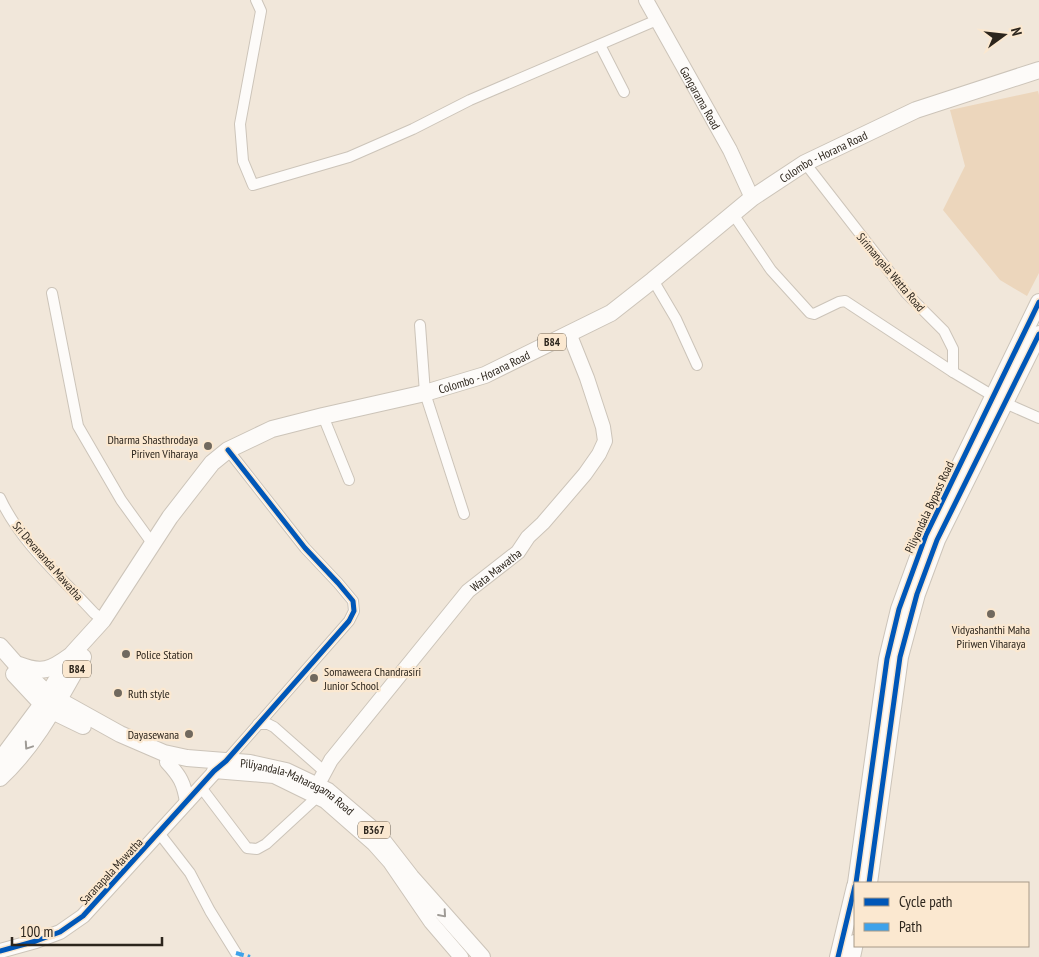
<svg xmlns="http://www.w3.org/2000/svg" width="1039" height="957" viewBox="0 0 1039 957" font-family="'PT Sans Narrow',sans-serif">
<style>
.green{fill:#ecd6bc}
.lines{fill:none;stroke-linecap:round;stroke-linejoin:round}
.street-casing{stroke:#ccc4b9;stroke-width:12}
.secondary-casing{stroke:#ccc4b9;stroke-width:16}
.primary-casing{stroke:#ccc4b9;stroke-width:18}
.street{stroke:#fdfbf9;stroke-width:10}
.secondary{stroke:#fdfbf9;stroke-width:14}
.primary{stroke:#fdfbf9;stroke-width:16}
.quiet{stroke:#3ea2ea;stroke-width:4;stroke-dasharray:8 4;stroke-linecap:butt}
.cycleway-casing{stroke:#fbe8d0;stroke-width:8}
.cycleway{stroke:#0057b8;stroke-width:5}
.oneway{stroke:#9f9b96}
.poi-dot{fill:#71695e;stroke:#fbe8d0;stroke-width:2}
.labels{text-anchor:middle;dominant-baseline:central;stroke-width:4.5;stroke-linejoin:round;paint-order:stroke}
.shield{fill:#fbe8d0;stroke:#6a6052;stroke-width:1}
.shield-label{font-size:11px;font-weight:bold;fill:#2c251c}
.street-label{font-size:12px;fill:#2c251c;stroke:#fbe8d0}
.poi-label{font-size:12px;fill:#2c251c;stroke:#fbe8d0;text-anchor:start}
</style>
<rect width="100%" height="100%" fill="#f1e7da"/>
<!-- green -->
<path class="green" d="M1038 91 1039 95V273L1027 296 1000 280 943 210 965 166 950 110Z"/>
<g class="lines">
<defs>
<g id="street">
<path d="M256 0 261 11 240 124 243 161 253 185 349 157 413 129 470 100 657 20"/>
<path d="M600 45 624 92"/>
<path d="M805 163 906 293 944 331 953 349V372L1005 403 1039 418"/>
<path d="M733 214 771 270 810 313 814 314 839 302 845 301 953 372"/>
<path d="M653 280 676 319 697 365"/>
<path d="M52 293 78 426 121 500 152 543"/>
<path d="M420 325 425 393 464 514"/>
<path d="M323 416 349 480"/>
<path d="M0 498C21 543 61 577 94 613L103 620"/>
<path d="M258 724H268L274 727 325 772"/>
<path d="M226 761 349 621 354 611 353 601 338 583 305 548 228 450"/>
<path d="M200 786 247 848 257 849 266 844 317 797"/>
<path d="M159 833 190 873 210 911 236 953"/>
</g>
<g id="secondary">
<path id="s1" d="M646 0 730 150 752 198"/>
<path d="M167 762C180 776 184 783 187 802"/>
<path d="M214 771 274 776 325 801 374 844 390 862 431 922 461 957"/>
<path id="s2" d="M317 786 331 760 468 591 518 552 528 537 543 523 585 474 599 454 605 441 603 427 587 378 569 333"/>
<path d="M0 951 36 941 60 932 83 916 220 766"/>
</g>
<g id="primary">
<path id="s3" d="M0 646 15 663 48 694 120 734 164 753 187 758 250 763 286 771 328 791 376 832 411 877 482 957"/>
<path d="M19 665C42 674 51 670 70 656"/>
<path d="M14 674 42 704 52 711 83 726"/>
<path id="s4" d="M0 767 7 751 42 704 73 653 103 620 170 517 212 463 228 450 272 429 323 416 425 393 485 375 611 313 653 280 752 198 805 163 916 110 1039 70"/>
<path d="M0 778C36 745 59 699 83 657"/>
<path d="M856 883 887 659 899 609 926 535 1039 302"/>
<path d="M869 883 900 657 917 594 937 540 1039 334"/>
<path d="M838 957 855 886"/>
<path d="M852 957 855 943"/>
</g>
</defs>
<!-- street casing -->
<use href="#street" class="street-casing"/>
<!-- secondary casing -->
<use href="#secondary" class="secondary-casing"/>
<!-- primary casing -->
<use href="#primary" class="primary-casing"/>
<!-- street -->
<use href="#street" class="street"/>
<!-- secondary -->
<use href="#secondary" class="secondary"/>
<!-- primary -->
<use href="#primary" class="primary"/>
<!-- quiet -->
<path class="quiet" d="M236 953 250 957"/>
<defs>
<g id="cycleway">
<path d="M856 883 887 659 899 609 926 535 1039 302"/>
<path d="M869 883 900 657 917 594 937 540 1039 334"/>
<path d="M0 951 36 941 60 932 83 916 214 771 226 761 349 621 354 611 353 601 338 583 305 548 228 450"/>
<path d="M838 957 855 886"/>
</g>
</defs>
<!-- cycleway casing -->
<use href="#cycleway" class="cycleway-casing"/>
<!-- cycleway -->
<use href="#cycleway" class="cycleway"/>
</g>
<!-- one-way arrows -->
<defs><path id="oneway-chevron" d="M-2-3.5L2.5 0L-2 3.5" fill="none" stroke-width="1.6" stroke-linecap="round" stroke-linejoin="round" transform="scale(1.25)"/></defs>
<g class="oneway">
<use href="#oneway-chevron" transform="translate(28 746) rotate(124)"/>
<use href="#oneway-chevron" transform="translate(443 914) rotate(49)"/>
</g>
<!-- markers -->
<g class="poi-dot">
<circle cx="208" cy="446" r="5"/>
<circle cx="991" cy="614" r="5"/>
<circle cx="126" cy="654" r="5"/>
<circle cx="314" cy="678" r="5"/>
<circle cx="118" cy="693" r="5"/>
<circle cx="189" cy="734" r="5"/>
</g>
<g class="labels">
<!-- shield labels -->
<g class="shield">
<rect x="538" y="333.5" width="28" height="17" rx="4"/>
<rect x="63" y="660.5" width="28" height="17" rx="4"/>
<rect x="358" y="821.5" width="32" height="17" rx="4"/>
</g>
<g class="shield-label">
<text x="552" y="342">B84</text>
<text x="77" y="669">B84</text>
<text x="374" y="830">B367</text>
</g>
<!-- street labels -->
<g class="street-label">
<text stroke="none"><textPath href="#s1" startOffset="112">Gangarama Road</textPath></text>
<text stroke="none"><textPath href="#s4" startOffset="1066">Colombo - Horana Road</textPath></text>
<text transform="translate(891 272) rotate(50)">Sirimangala Watta Road</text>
<text stroke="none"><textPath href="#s4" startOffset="661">Colombo - Horana Road</textPath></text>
<text transform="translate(929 507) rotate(-65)">Piliyandala Bypass Road</text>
<text transform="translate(48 561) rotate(49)">Sri Devananda Mawatha</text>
<text stroke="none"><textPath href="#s2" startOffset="282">Wata Mawatha</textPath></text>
<text stroke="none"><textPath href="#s3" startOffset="338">Piliyandala-Maharagama Road</textPath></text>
<text transform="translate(111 871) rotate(-47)">Saranapala Mawatha</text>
</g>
<!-- poi labels -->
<g class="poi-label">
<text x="198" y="439" text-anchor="end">Dharma Shasthrodaya<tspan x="198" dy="14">Piriven Viharaya</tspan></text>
<text x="991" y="629" text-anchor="middle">Vidyashanthi Maha<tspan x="991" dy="14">Piriwen Viharaya</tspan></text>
<text x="136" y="654">Police Station</text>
<text x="324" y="671">Somaweera Chandrasiri<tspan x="324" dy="14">Junior School</tspan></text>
<text x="128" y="693">Ruth style</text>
<text x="179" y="734" text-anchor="end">Dayasewana</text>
</g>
</g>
<!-- legend -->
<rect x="854" y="882" width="175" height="65" fill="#fbe8d0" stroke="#a89a88"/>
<rect x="864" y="898" width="25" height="8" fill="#0057b8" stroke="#a89a88"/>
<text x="899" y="907" font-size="15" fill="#2c251c">Cycle path</text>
<rect x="864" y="923" width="25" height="8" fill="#3ea2ea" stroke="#a89a88"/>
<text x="899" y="932" font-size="15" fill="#2c251c">Path</text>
<!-- north arrow -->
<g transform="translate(1004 35) rotate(75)" stroke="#fbe8d0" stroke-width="4" paint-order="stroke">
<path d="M0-4L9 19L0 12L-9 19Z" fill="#2c251c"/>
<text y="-8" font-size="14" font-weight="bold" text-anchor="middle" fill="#2c251c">N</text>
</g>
<!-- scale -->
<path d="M12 937v8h150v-8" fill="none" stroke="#2c251c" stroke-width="2.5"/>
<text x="20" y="937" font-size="15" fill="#2c251c" stroke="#fbe8d0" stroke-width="4" paint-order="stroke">100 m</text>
</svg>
